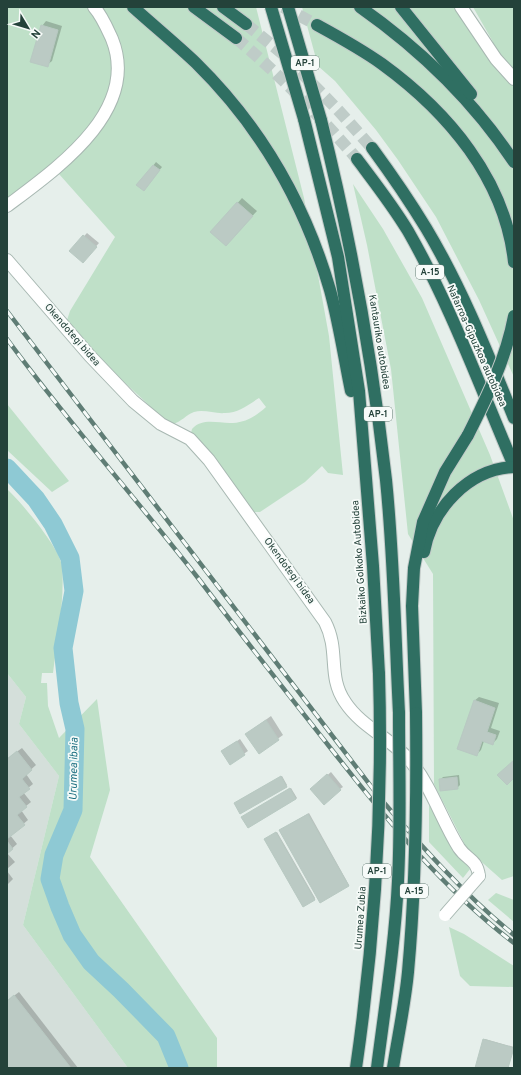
<svg xmlns="http://www.w3.org/2000/svg" width="521" height="1075" viewBox="0 0 521 1075" font-family="Overpass,sans-serif">
<style>
.built{fill:#d4dfda}
.green{fill:#bfe0c8}
.shadow{fill:#0003}
.lines{fill:none;stroke-linecap:round;stroke-linejoin:round}
.river{stroke:#8ec9d4;stroke-width:19}
.building{fill:#bbcac4;stroke:#b8c9c2}
.highway-tunnel{stroke:#bfccc8;stroke-width:12;stroke-dasharray:12 6;stroke-linecap:butt}
.minor-casing{stroke:#a8b8b2;stroke-width:14}
.highway-casing{stroke:#c2cac8;stroke-width:14}
.minor{stroke:#fff;stroke-width:12}
.highway{stroke:#2f6f62;stroke-width:12}
.rail-casing{stroke:#5f7d75;stroke-width:4.5}
.rail{stroke:#f7fbf9;stroke-width:3;stroke-dasharray:9;stroke-linecap:butt}
.minor-bridge-casing{stroke:#a8b8b2;stroke-width:14;stroke-linecap:butt}
.highway-bridge-casing{stroke:#c2cac8;stroke-width:14;stroke-linecap:butt}
.minor-bridge{stroke:#fff;stroke-width:12}
.highway-bridge{stroke:#2f6f62;stroke-width:12}
.labels{text-anchor:middle;dominant-baseline:central;stroke-width:3.5;stroke-linejoin:round;paint-order:stroke}
.shield{fill:#f7fbf9;stroke:#637a73;stroke-width:1}
.shield-label{font-size:9px;font-weight:bold;fill:#24423a}
.street-label{font-size:10px;fill:#24423a;stroke:#f7fbf9}
.water-label{font-size:11px;font-style:italic;fill:#1c6f80;stroke:#f7fbf9}
</style>
<rect width="100%" height="100%" fill="#e6efeb"/>
<!-- built -->
<path class="built" d="M7 673 26 697 19 724 59 776 23 925 128 1068H7Z"/>
<!-- green -->
<g class="green">
<path d="M7 7H256L304 198 329 336 343 475 328 473 322 466 305 482 260 512H254L231 480 191 433 192 429C203 417 219 424 233 423 247 422 256 416 266 407L259 398C248 405 238 413 225 413 215 414 204 409 194 412 186 415 181 422 173 424 157 417 150 405 137 394 112 371 89 346 67 320L70 311 115 237 51 165 7 200Z"/>
<path d="M302 7H458L485 46 493 42 473 7H514V377L479 300 436 217 398 160 376 130 335 81 318 66Z"/>
<path d="M353 184 383 229 422 298 490 455 514 521V876L502 880 467 849 434 784 433 574 408 534 391 369 367 245Z"/>
<path d="M7 404 69 481 52 492 7 450Z"/>
<path d="M7 489C20 501 60 548 62 566 65 599 57 640 53 673H42L41 683H47L48 706 59 738 97 699 110 790 90 857 217 1038V1068H128L23 925 59 776 19 724 26 697 7 673Z"/>
<path d="M429 805 454 849 470 869 463 878 429 842Z"/>
<path d="M496 893 514 900V922L488 900Z"/>
<path d="M449 927 464 934 514 966V987L470 986 460 976Z"/>
</g>
<!-- shadow -->
<g class="shadow">
<path d="M46 21 62 26 52 61 47 65 42 26Z"/>
<path d="M156 162 162 167 146 187 138 185Z"/>
<path d="M242 198 257 211 231 240 212 232Z"/>
<path d="M87 233 99 243 85 259 70 251Z"/>
<path d="M479 697 499 703 491 728 500 731 497 739 492 744 484 741 481 750 476 755 474 701Z"/>
<path d="M271 716 283 735 259 752 246 734Z"/>
<path d="M240 739 248 751 230 763 222 751Z"/>
<path d="M22 748 36 765 26 774 33 784 23 792 31 802 21 810 28 820 10 835 17 844 7 853 15 862 7 869V759Z"/>
<path d="M331 772 343 787 340 789 314 787Z"/>
<path d="M459 775 460 785 457 788 440 780 443 777Z"/>
<path d="M282 776 287 785 286 786 236 802Z"/>
<path d="M291 788 297 798 296 799 244 816Z"/>
<path d="M309 813 349 885 348 886 282 829Z"/>
<path d="M277 832 315 898 314 900 265 840Z"/>
<path d="M7 871 13 879 7 885Z"/>
<path d="M19 992 78 1068H7V1001Z"/>
<path d="M485 1039 514 1047 508 1068H476Z"/>
</g>
<g class="lines">
<!-- river -->
<path class="river" d="M7 468 36 499 53 524 70 558 74 591 63 648 69 703 75 729 73 810 54 855 50 879 60 907 72 935 91 962 121 990 166 1036 179 1068"/>
</g>
<!-- building -->
<g class="building">
<path d="M41 25 58 30 48 67 30 62Z"/>
<path d="M153 165 160 170 144 191 136 185Z"/>
<path d="M237 202 253 216 226 246 210 232Z"/>
<path d="M83 235 97 247 83 263 69 251Z"/>
<path d="M474 700 495 708 487 732 496 735 493 745 482 741 477 756 457 749Z"/>
<path d="M266 720 279 740 259 754 245 734Z"/>
<path d="M237 741 245 755 230 765 221 751Z"/>
<path d="M17 751 32 770 22 779 30 789 19 797 27 807 17 815 25 825 7 839V759Z"/>
<path d="M514 760V778L507 785 497 775Z"/>
<path d="M327 774 341 790 324 805 310 789Z"/>
<path d="M281 776 287 787 240 814 234 803Z"/>
<path d="M457 777 458 789 440 791 439 779Z"/>
<path d="M290 788 296 799 248 828 241 817Z"/>
<path d="M308 814 349 886 320 903 279 830Z"/>
<path d="M276 832 315 900 303 907 264 839Z"/>
<path d="M7 841 13 849 7 854Z"/>
<path d="M14 995 71 1068H7V1001Z"/>
<path d="M483 1039 514 1048 508 1068H475Z"/>
</g>
<g class="lines">
<!-- highway-tunnel -->
<g class="highway-tunnel">
<path d="M283 7 317 25"/>
<path d="M246 24 283 54 338 110 372 148"/>
<path d="M236 38C280 75 319 115 357 159"/>
</g>
<defs>
<g id="minor">
<path d="M461 7 496 59 514 79"/>
<path d="M7 206C56 169 141 111 112 39 107 28 102 16 94 7"/>
<path d="M7 260 90 356 133 401 161 424 190 439 209 460 325 622C340 651 327 676 345 702 362 728 393 739 412 763 432 788 442 821 459 848 467 860 477 859 479 876"/>
</g>
<g id="highway">
<path d="M133 7C154 26 176 44 196 63 260 126 305 204 330 290 339 323 344 357 351 391"/>
<path d="M194 7 236 38"/>
<path d="M223 7 246 24"/>
<path d="M360 7C421 50 473 100 514 162"/>
<path d="M401 7 471 94"/>
<path d="M317 25C339 37 361 49 382 64 448 112 505 179 514 262"/>
<path d="M304 119 338 257 359 391 373 566 379 674"/>
<path d="M321 120C351 240 372 357 386 480 394 558 395 636 399 713"/>
<path d="M372 148C391 174 409 200 426 228 462 288 488 354 514 418"/>
<path d="M357 159C375 183 393 206 408 231 451 306 480 387 514 466"/>
<path d="M424 552C432 509 468 469 514 467"/>
<path d="M416 713 412 606 414 568 423 522 445 472 468 435"/>
</g>
</defs>
<!-- minor casing -->
<use href="#minor" class="minor-casing"/>
<!-- highway casing -->
<use href="#highway" class="highway-casing"/>
<!-- minor -->
<use href="#minor" class="minor"/>
<!-- highway -->
<use href="#highway" class="highway"/>
<defs>
<g id="rail">
<path d="M7 311 380 798C422 847 464 894 514 935"/>
<path d="M7 339C67 421 135 497 198 578 242 636 287 693 332 750 387 820 443 889 514 943"/>
</g>
</defs>
<!-- rail casing -->
<use href="#rail" class="rail-casing"/>
<!-- rail -->
<use href="#rail" class="rail"/>
<defs>
<path id="minor-bridge" d="M445 915 479 876"/>
<g id="highway-bridge">
<path d="M271 7 304 119"/>
<path d="M288 7 321 120"/>
<path d="M468 435C487 397 506 359 514 316"/>
<path d="M356 1068C375 937 383 806 379 674"/>
<path d="M377 1068C385 1006 395 943 398 881 401 825 399 769 399 713"/>
<path d="M393 1068C398 1036 405 1004 408 972 416 885 417 799 416 713"/>
</g>
</defs>
<!-- minor-bridge casing -->
<use href="#minor-bridge" class="minor-bridge-casing"/>
<!-- highway-bridge casing -->
<use href="#highway-bridge" class="highway-bridge-casing"/>
<!-- minor-bridge -->
<use href="#minor-bridge" class="minor-bridge"/>
<!-- highway-bridge -->
<use href="#highway-bridge" class="highway-bridge"/>
</g>
<g class="labels">
<!-- shield labels -->
<g class="shield">
<rect x="291" y="56" width="28" height="14" rx="3"/>
<rect x="416" y="265" width="28" height="14" rx="3"/>
<rect x="364" y="407" width="28" height="14" rx="3"/>
<rect x="363" y="864" width="28" height="14" rx="3"/>
<rect x="400" y="884" width="28" height="14" rx="3"/>
</g>
<g class="shield-label">
<text x="305" y="63">AP-1</text>
<text x="430" y="272">A-15</text>
<text x="378" y="414">AP-1</text>
<text x="377" y="871">AP-1</text>
<text x="414" y="891">A-15</text>
</g>
<!-- street labels -->
<g class="street-label">
<text transform="translate(72 335) rotate(49)">Okendotegi bidea</text>
<text transform="translate(379 342) rotate(81)">Kantauriko autobidea</text>
<text transform="translate(476 346) rotate(66)">Nafarroa-Gipuzkoa autobidea</text>
<text transform="translate(360 562) rotate(-94)">Bizkaiko Golkoko Autobidea</text>
<text transform="translate(289 571) rotate(54)">Okendotegi bidea</text>
<text transform="translate(361 918) rotate(-86)">Urumea Zubia</text>
</g>
<!-- water labels -->
<g class="water-label">
<text transform="translate(74 769) rotate(-89)">Urumea ibaia</text>
</g>
</g>
<!-- border -->
<rect width="521" height="1075" fill="none" stroke="#24423a" stroke-width="16"/>
<!-- north arrow -->
<g transform="translate(28 28) rotate(128)" stroke="#f7fbf9" stroke-width="3" paint-order="stroke">
<path d="M0-3L7 15L0 10L-7 15Z" fill="#24423a"/>
<text y="-6" font-size="11" font-weight="bold" text-anchor="middle" fill="#24423a">N</text>
</g>
</svg>
